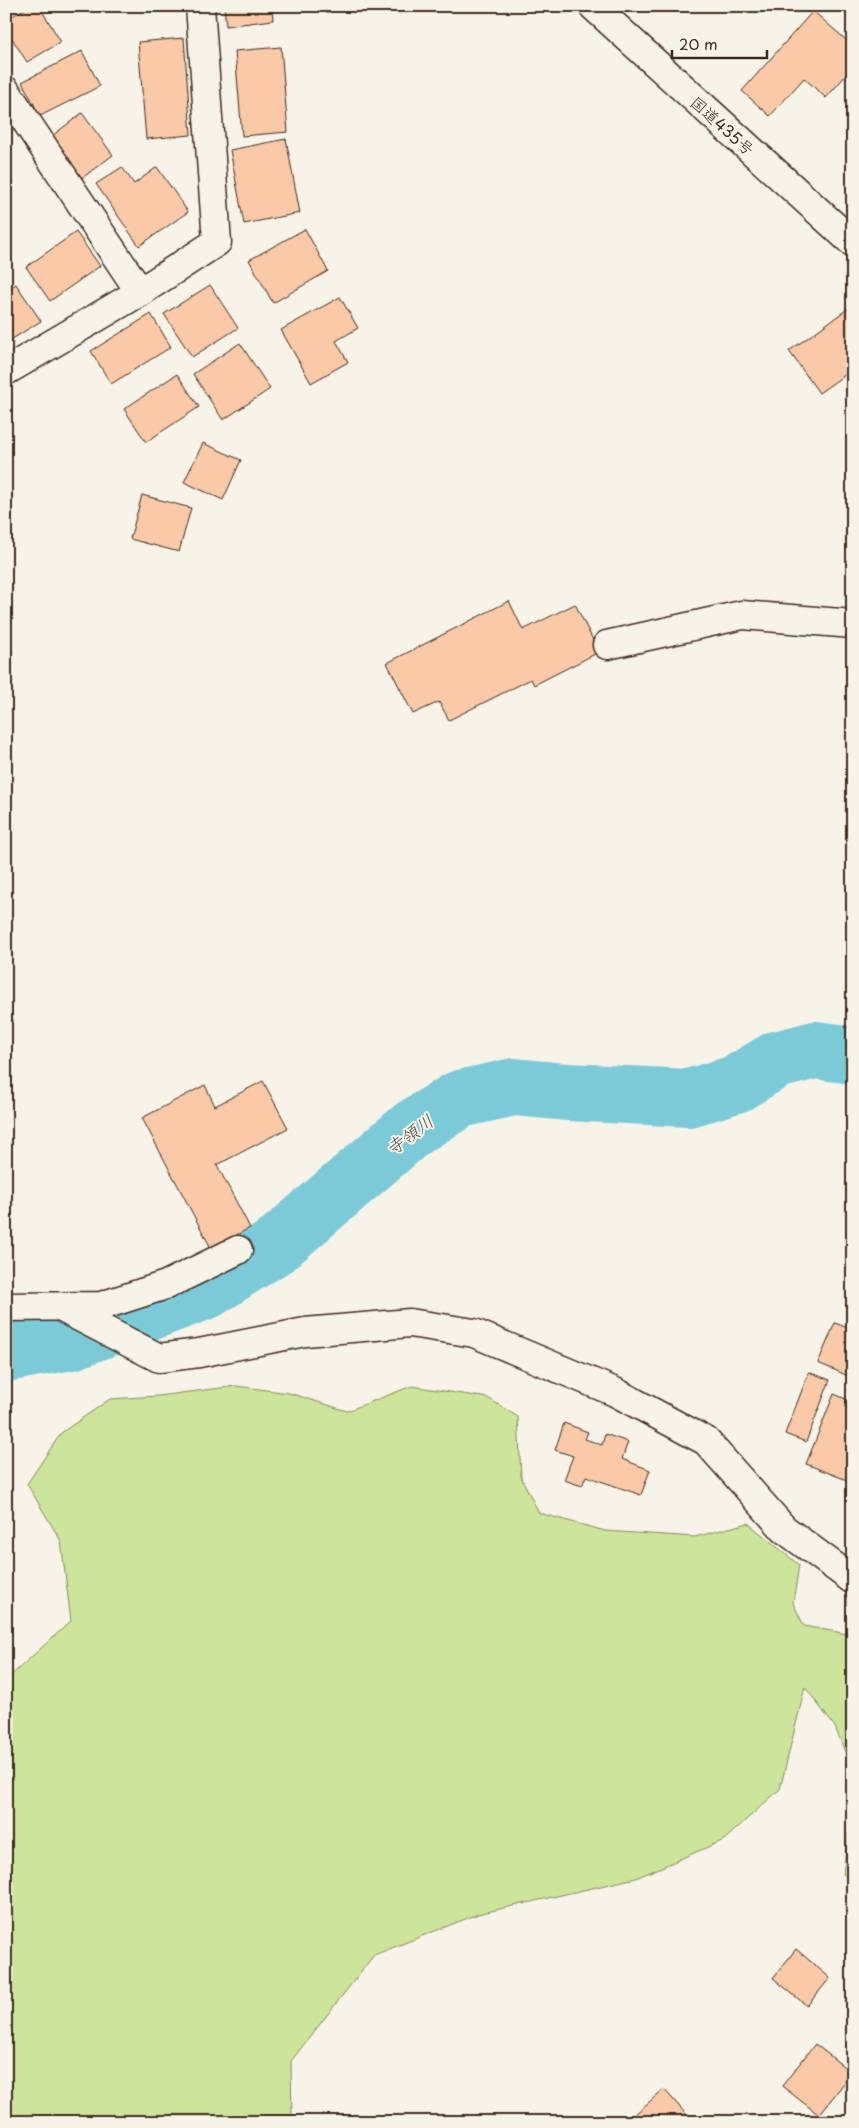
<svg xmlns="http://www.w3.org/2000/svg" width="859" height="2128" viewBox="0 0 859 2128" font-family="'Playpen Sans','Klee One',sans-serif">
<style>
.green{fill:#cde59b;stroke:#84885c}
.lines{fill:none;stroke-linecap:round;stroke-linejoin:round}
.river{stroke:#7ccad8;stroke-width:58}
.building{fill:#f9c9a8;stroke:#3b2a1e}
.minor-casing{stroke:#3b2a1e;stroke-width:31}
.highway-casing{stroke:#3b2a1e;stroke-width:31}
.minor{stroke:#f7f3e8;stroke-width:28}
.highway{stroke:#f7f3e8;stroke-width:28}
.labels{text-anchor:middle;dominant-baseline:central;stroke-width:4;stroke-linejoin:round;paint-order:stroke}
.street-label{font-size:16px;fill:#3b2a1e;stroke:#f7f3e8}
.water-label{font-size:18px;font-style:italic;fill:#4b524c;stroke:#f7f3e8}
</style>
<rect width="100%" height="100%" fill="#f7f3e8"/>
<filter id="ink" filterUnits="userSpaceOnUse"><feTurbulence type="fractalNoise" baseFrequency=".02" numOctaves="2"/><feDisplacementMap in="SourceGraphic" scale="10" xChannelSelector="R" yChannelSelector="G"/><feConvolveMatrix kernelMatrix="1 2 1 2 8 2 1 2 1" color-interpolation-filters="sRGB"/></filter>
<g filter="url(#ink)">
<!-- green -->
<g class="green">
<path d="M236 1386 289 1393 347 1411 412 1386 488 1398 518 1417 521 1477 539 1513 605 1531 695 1537 748 1523 799 1565 793 1603 804 1626 853 1635V1772L835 1727 805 1687 780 1789 724 1840 636 1878 478 1914 374 1955 291 2061 292 2122H6V1680L71 1621 61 1541 27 1484 61 1433 110 1399 158 1396Z"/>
<path d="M853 1795V1881L843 1874Z"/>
</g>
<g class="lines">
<!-- river -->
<path class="river" d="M6 1353 71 1341 207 1290 277 1245 413 1128 460 1099 514 1087 567 1092 689 1098 736 1084 776 1060 815 1050 853 1055"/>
</g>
<!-- building -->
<g class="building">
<path d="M29 6H39L61 42 27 62 6 29V20Z"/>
<path d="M224 6H272L273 20 226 26Z"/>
<path d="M813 11 853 46V67L826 98 804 78 770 116 742 91Z"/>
<path d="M184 38 191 135 146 139 138 42Z"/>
<path d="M281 47 288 132 242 136 235 51Z"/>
<path d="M82 51 100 86 40 116 22 82Z"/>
<path d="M82 113 113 155 82 178 52 136Z"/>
<path d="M286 139 300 213 244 224 230 150Z"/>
<path d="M122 167 134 184 157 167 188 212 139 246 96 184Z"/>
<path d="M305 229 328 271 273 303 249 260Z"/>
<path d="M76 232 100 266 50 301 26 267Z"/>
<path d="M16 284 41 321 6 343V290Z"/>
<path d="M210 285 238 328 192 357 164 314Z"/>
<path d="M340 297 358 328 336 341 348 362 311 383 281 330Z"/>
<path d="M853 305V369L819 393 789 351Z"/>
<path d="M151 314 171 347 111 384 91 351Z"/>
<path d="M240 343 270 389 223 420 193 374Z"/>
<path d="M177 374 199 407 146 442 124 409Z"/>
<path d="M203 443 241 460 223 500 184 482Z"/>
<path d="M142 495 191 508 179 552 130 539Z"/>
<path d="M509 601 523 630 575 604 599 652 534 685 531 679 449 720 439 702 413 714 387 663Z"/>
<path d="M263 1081 288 1128 217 1165 250 1228 211 1248 142 1118 205 1085 215 1106Z"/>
<path d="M835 1323 853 1330V1378L818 1363Z"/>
<path d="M809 1372 830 1380 806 1442 785 1434Z"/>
<path d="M834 1394 853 1402 852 1482 806 1464Z"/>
<path d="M564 1423 588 1432 585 1439 602 1445 605 1434 628 1442 622 1459 650 1470 641 1495 586 1476 582 1486 564 1480 573 1456 555 1450Z"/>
<path d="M796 1949 830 1978 807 2006 773 1978Z"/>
<path d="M815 2044 852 2073 819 2115 782 2086Z"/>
<path d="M664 2089 693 2122H626Z"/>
</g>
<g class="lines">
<defs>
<g id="minor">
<path d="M6 91 140 292"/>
<path d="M6 371 140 292 217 242 200 6"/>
<path d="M607 645 742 615 853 624"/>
<path d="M6 1307 101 1306 166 1285 238 1250"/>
<path d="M60 1307 159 1358 199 1353 305 1332 410 1323 474 1333 615 1392 706 1441 784 1529 853 1580"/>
</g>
<path id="highway" d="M593 6 853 243"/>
</defs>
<!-- minor casing -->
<use href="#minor" class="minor-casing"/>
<!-- highway casing -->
<use href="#highway" class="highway-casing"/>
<!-- minor -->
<use href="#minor" class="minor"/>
<!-- highway -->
<use href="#highway" class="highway"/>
</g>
</g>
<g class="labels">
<!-- street labels -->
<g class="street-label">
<text transform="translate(723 125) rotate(42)">国道435号</text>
</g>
<!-- water labels -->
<g class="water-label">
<text transform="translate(409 1134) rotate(-37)">寺領川</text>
</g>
</g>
<!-- margin -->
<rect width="859" height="2128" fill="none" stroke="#f7f3e8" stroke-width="25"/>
<rect x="12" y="12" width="834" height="2103" fill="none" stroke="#3b2a1e" stroke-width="2" filter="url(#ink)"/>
<!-- scale -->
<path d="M672 50v8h95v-8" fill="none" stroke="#3b2a1e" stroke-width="2.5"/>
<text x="679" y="50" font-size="15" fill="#3b2a1e" stroke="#f7f3e8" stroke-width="4" paint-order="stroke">20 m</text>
</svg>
